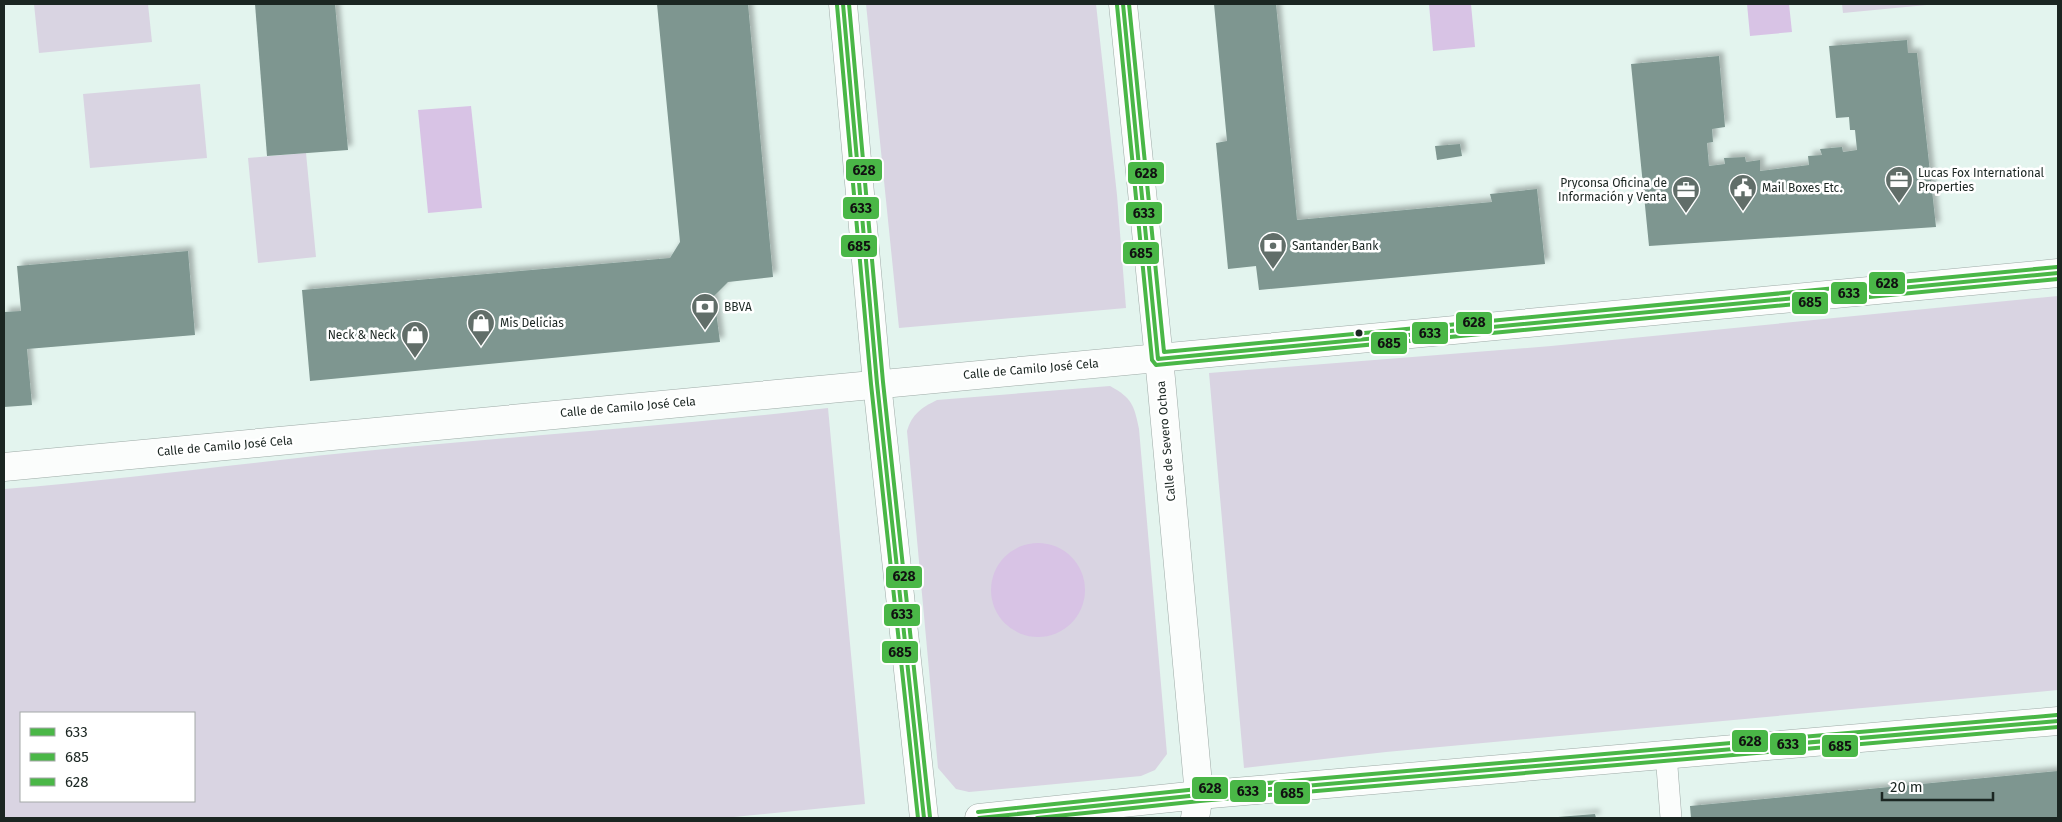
<svg xmlns="http://www.w3.org/2000/svg" width="2062" height="822" viewBox="0 0 2062 822" font-family="'Fira Sans',sans-serif">
<style>
.green{fill:#d9d4e2;fill-rule:evenodd}
.water{fill:#d8c3e5}
.building{fill:#7e9690;filter:url(#shadow)}
.lines{fill:none;stroke-linecap:round;stroke-linejoin:round}
.service-casing{stroke:#9daaa6;stroke-width:22}
.minor-casing{stroke:#9daaa6;stroke-width:29}
.service{stroke:#fbfdfc;stroke-width:21}
.minor{stroke:#fbfdfc;stroke-width:28}
.bus-1-casing{stroke:#fff;stroke-width:8}
.bus-2-casing{stroke:#fff;stroke-width:8}
.bus-3-casing{stroke:#fff;stroke-width:8}
.bus-1{stroke:#4ab747;stroke-width:4}
.bus-2{stroke:#4ab747;stroke-width:4}
.bus-3{stroke:#4ab747;stroke-width:4}
.bus-dot{fill:#1b2622;stroke:#fff;stroke-width:2}
.labels{text-anchor:middle;dominant-baseline:central;stroke-width:5;stroke-linejoin:round;paint-order:stroke}
.poi-label{font-size:12px;fill:#1b2622;stroke:#fff;text-anchor:start}
.street-label{font-size:12px;fill:#1b2622;stroke:#fff}
.line-badge{stroke:#fff;stroke-width:2}
.pale-badge-label{font-size:14px;text-anchor:middle;font-weight:bold;fill:#111}
</style>
<defs>
<filter id="shadow"><feDropShadow dx="4.5" dy="-4.5" stdDeviation="2.5" flood-color="#0004"/></filter>
</defs>
<rect width="100%" height="100%" fill="#e3f4ee"/>
<!-- green -->
<g class="green">
<path d="M34 4H148L152 42 39 53Z"/>
<path d="M866 4H1096L1117 195 1126 308 899 328Z"/>
<path d="M1842 4H1937L1843 13Z"/>
<path d="M200 84 207 158 90 168 83 94Z"/>
<path d="M306 153 316 257 258 263 248 158Z"/>
<path d="M2058 296V690L1386 752 1244 768 1209 373 1551 346Z"/>
<path d="M1110 386C1132 398 1134 405 1139 429L1167 754 1155 770 1141 776 969 792 956 789 938 768 907 431C912 414 921 408 937 400Z"/>
<path d="M828 408 865 804 724 818H4V489C131 479 257 461 385 449 532 435 680 425 828 408ZM21 713H194V801H21Z"/>
</g>
<!-- water -->
<g class="water">
<path d="M1429 4H1471L1475 47 1433 51Z"/>
<path d="M1747 4H1789L1792 32 1750 36Z"/>
<path d="M471 106 482 208 428 213 418 110Z"/>
<circle cx="1038" cy="590" r="47"/>
</g>
<!-- building -->
<g class="building">
<path d="M255 4H335L348 150 267 156Z"/>
<path d="M657 4H748L773 277 728 282 714 296 720 342 310 381 302 290 670 258 680 242Z"/>
<path d="M1214 4H1276L1297 220 1492 202 1490 194 1537 189 1545 264 1259 290 1256 266 1228 269 1216 143 1227 141Z"/>
<path d="M1907 40 1908 53H1917L1936 227 1649 246 1631 64 1719 56 1725 127 1712 129 1713 142 1707 143 1709 166 1725 164 1724 158 1745 157 1746 162 1760 160V171L1809 165 1808 156 1822 155 1820 149 1842 147 1843 152 1857 150 1855 130H1850L1849 117 1836 118 1829 46Z"/>
<path d="M1460 144 1462 156 1437 160 1435 146Z"/>
<path d="M188 251 195 335 27 349 32 405 4 407V312L21 311 17 266Z"/>
<path d="M2058 771V818H1691L1690 806Z"/>
<path d="M1595 814 1596 818H1559L1558 817Z"/>
</g>
<g class="lines">
<defs>
<path id="service" d="M1666 754 1671 818"/>
<g id="minor">
<path d="M843 4 877 383 924 818"/>
<path d="M1123 4 1161 379 1199 795 1195 818"/>
<path d="M4 467 2058 273"/>
<path d="M979 818 1199 795 2058 721"/>
</g>
</defs>
<!-- service casing -->
<use href="#service" class="service-casing"/>
<!-- minor casing -->
<use href="#minor" class="minor-casing"/>
<!-- service -->
<use href="#service" class="service"/>
<!-- minor -->
<use href="#minor" class="minor"/>
<defs>
<g id="bus-1">
<path d="M843 4 877 383 924 818"/>
<path d="M1123 4 1158 359 2058 273"/>
<path d="M979 818 1199 795 2058 721"/>
</g>
<g id="bus-2">
<path d="M837 5 871 384 918 818"/>
<path d="M1117 5 1152 360 1156 365 2058 279"/>
<path d="M1037 818 1200 801 2058 727"/>
</g>
<g id="bus-3">
<path d="M849 4 883 382 930 817"/>
<path d="M1129 4 1164 352 2057 267"/>
<path d="M978 812 1198 789 2057 715"/>
</g>
</defs>
<!-- bus-1 casing -->
<use href="#bus-1" class="bus-1-casing"/>
<!-- bus-2 casing -->
<use href="#bus-2" class="bus-2-casing"/>
<!-- bus-3 casing -->
<use href="#bus-3" class="bus-3-casing"/>
<!-- bus-1 -->
<use href="#bus-1" class="bus-1"/>
<!-- bus-2 -->
<use href="#bus-2" class="bus-2"/>
<!-- bus-3 -->
<use href="#bus-3" class="bus-3"/>
</g>
<!-- icons -->
<defs>
<symbol id="office-pin" viewBox="-11 -11 22 30"><path d="M0 17L-7.5 6A9.5 9.5 0 1 1 7.5 6Z" fill="#616e69" stroke="#fff"/><path d="M-6-3h4V-5.5h4V-3h4V5H-6ZM-1-4.5V-3h2v-1.5ZM-6 0V1H6V0Z" fill="#fff"/></symbol>
<symbol id="civic-pin" viewBox="-11 -11 22 30"><path d="M0 17L-7.5 6A9.5 9.5 0 1 1 7.5 6Z" fill="#616e69" stroke="#fff"/><path d="M-.6-6.5H3V-4.5H.6V-3L4-1V1h2V6H-6V1h2V-1L-.6-3ZM-1.2 2.5V6h2.4V2.5Z" fill="#fff"/></symbol>
<symbol id="bank-pin" viewBox="-11 -11 22 30"><path d="M0 17L-7.5 6A9.5 9.5 0 1 1 7.5 6Z" fill="#616e69" stroke="#fff"/><path d="M-6-4H6V4H-6ZM0-2.3a2.3 2.3 0 1 0 0 4.6a2.3 2.3 0 1 0 0-4.6Z" fill="#fff"/></symbol>
<symbol id="shop-pin" viewBox="-11 -11 22 30"><path d="M0 17L-7.5 6A9.5 9.5 0 1 1 7.5 6Z" fill="#616e69" stroke="#fff"/><path d="M-5-2.5h2.3a2.7 3.5 0 0 1 5.4 0H5L5.5 6h-11ZM-1.5-2.5h3a1.5 2.3 0 0 0-3 0Z" fill="#fff"/></symbol>
</defs>
<g fill-rule="evenodd">
<use href="#office-pin" x="1883" y="164" width="32" height="43"/>
<use href="#civic-pin" x="1727" y="172" width="32" height="43"/>
<use href="#office-pin" x="1670" y="174" width="32" height="43"/>
<use href="#bank-pin" x="1257" y="230" width="32" height="43"/>
<use href="#bank-pin" x="689" y="291" width="32" height="43"/>
<use href="#shop-pin" x="465" y="307" width="32" height="43"/>
<use href="#shop-pin" x="399" y="319" width="32" height="43"/>
</g>
<!-- markers -->
<circle class="bus-dot" cx="1359" cy="333" r="4.5"/>
<g class="labels">
<!-- poi labels -->
<g class="poi-label">
<text x="1918" y="173">Lucas Fox International<tspan x="1918" dy="14">Properties</tspan></text>
<text x="1667" y="183" text-anchor="end">Pryconsa Oficina de<tspan x="1667" dy="14">Información y Venta</tspan></text>
<text x="1762" y="188">Mail Boxes Etc.</text>
<text x="1292" y="246">Santander Bank</text>
<text x="724" y="307">BBVA</text>
<text x="500" y="323">Mis Delicias</text>
<text x="396" y="335" text-anchor="end">Neck &amp; Neck</text>
</g>
<!-- street labels -->
<g class="street-label">
<text transform="translate(1031 369) rotate(-5)">Calle de Camilo José Cela</text>
<text transform="translate(628 407) rotate(-5)">Calle de Camilo José Cela</text>
<text transform="translate(1166 441) rotate(-95)">Calle de Severo Ochoa</text>
<text transform="translate(225 446) rotate(-5)">Calle de Camilo José Cela</text>
</g>
</g>
<g class="line-badge">
<rect x="845" y="158" width="38" height="24" rx="5" fill="#4ab747"/>
<rect x="1127" y="161" width="38" height="24" rx="5" fill="#4ab747"/>
<rect x="842" y="196" width="38" height="24" rx="5" fill="#4ab747"/>
<rect x="1125" y="201" width="38" height="24" rx="5" fill="#4ab747"/>
<rect x="840" y="234" width="38" height="24" rx="5" fill="#4ab747"/>
<rect x="1122" y="241" width="38" height="24" rx="5" fill="#4ab747"/>
<rect x="1868" y="271" width="38" height="24" rx="5" fill="#4ab747"/>
<rect x="1830" y="281" width="38" height="24" rx="5" fill="#4ab747"/>
<rect x="1791" y="291" width="38" height="24" rx="5" fill="#4ab747"/>
<rect x="1455" y="311" width="38" height="24" rx="5" fill="#4ab747"/>
<rect x="1411" y="321" width="38" height="24" rx="5" fill="#4ab747"/>
<rect x="1370" y="331" width="38" height="24" rx="5" fill="#4ab747"/>
<rect x="885" y="565" width="38" height="24" rx="5" fill="#4ab747"/>
<rect x="883" y="603" width="38" height="24" rx="5" fill="#4ab747"/>
<rect x="881" y="640" width="38" height="24" rx="5" fill="#4ab747"/>
<rect x="1731" y="729" width="38" height="24" rx="5" fill="#4ab747"/>
<rect x="1769" y="732" width="38" height="24" rx="5" fill="#4ab747"/>
<rect x="1821" y="734" width="38" height="24" rx="5" fill="#4ab747"/>
<rect x="1191" y="776" width="38" height="24" rx="5" fill="#4ab747"/>
<rect x="1229" y="779" width="38" height="24" rx="5" fill="#4ab747"/>
<rect x="1273" y="781" width="38" height="24" rx="5" fill="#4ab747"/>
</g>
<g class="pale-badge-label">
<text x="864" y="175">628</text>
<text x="1146" y="178">628</text>
<text x="861" y="213">633</text>
<text x="1144" y="218">633</text>
<text x="859" y="251">685</text>
<text x="1141" y="258">685</text>
<text x="1887" y="288">628</text>
<text x="1849" y="298">633</text>
<text x="1810" y="307">685</text>
<text x="1474" y="327">628</text>
<text x="1430" y="338">633</text>
<text x="1389" y="348">685</text>
<text x="904" y="581">628</text>
<text x="902" y="619">633</text>
<text x="900" y="657">685</text>
<text x="1750" y="746">628</text>
<text x="1788" y="749">633</text>
<text x="1840" y="751">685</text>
<text x="1210" y="793">628</text>
<text x="1248" y="796">633</text>
<text x="1292" y="798">685</text>
</g>
<!-- border -->
<rect width="2062" height="822" fill="none" stroke="#1b2622" stroke-width="10"/>
<!-- legend -->
<rect x="20" y="712" width="175" height="90" fill="#ffffff" stroke="#a4a8a7"/>
<rect x="30" y="728" width="25" height="8" fill="#4ab747" stroke="#a4a8a7"/>
<text x="65" y="737" font-size="15" fill="#1b2622">633</text>
<rect x="30" y="753" width="25" height="8" fill="#4ab747" stroke="#a4a8a7"/>
<text x="65" y="762" font-size="15" fill="#1b2622">685</text>
<rect x="30" y="778" width="25" height="8" fill="#4ab747" stroke="#a4a8a7"/>
<text x="65" y="787" font-size="15" fill="#1b2622">628</text>
<!-- scale -->
<path d="M1882 792v8h111v-8" fill="none" stroke="#1b2622" stroke-width="2.5"/>
<text x="1890" y="792" font-size="15" fill="#1b2622" stroke="#ffffff" stroke-width="4" paint-order="stroke">20 m</text>
</svg>
